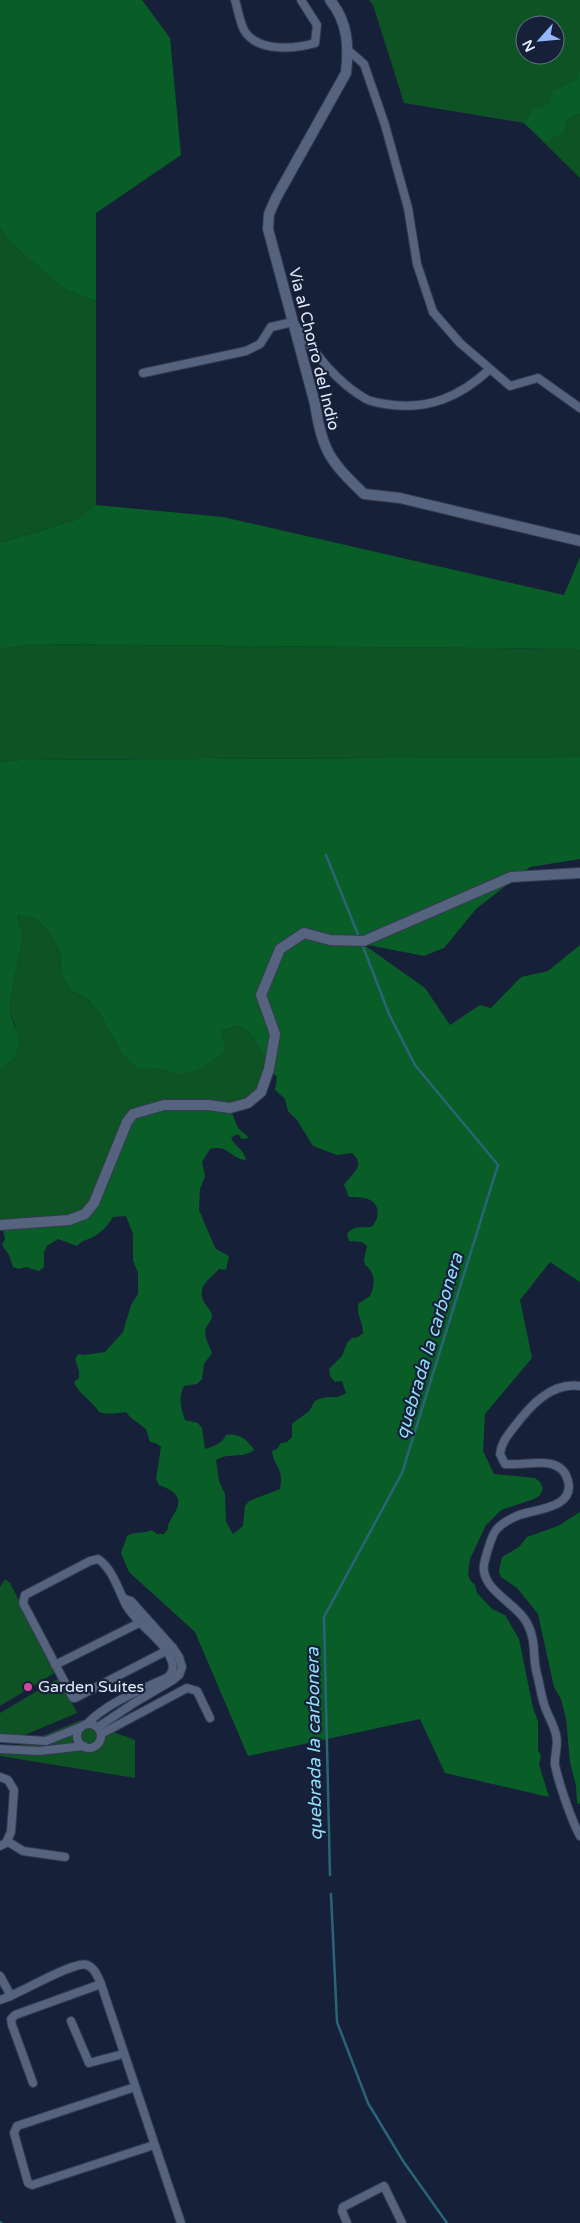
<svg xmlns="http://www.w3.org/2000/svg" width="580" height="2223" viewBox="0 0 580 2223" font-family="'Varela Round',sans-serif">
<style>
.green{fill:#0d5324;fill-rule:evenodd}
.forest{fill:#095e28}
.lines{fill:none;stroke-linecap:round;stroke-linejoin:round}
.stream{stroke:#2a6478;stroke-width:2.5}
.street-casing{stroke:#343b4f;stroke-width:10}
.secondary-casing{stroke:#343b4f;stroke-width:12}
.street{stroke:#56637f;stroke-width:8}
.secondary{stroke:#56637f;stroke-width:10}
.hotel-dot{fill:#d1479c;stroke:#162038;stroke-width:2}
.labels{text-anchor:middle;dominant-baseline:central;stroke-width:4.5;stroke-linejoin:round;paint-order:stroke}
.street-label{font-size:16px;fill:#e4ecfc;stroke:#162038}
.poi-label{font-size:16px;fill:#e4ecfc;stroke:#162038;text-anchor:start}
.water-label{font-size:18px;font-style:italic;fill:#90defa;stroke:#162038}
</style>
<rect width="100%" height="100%" fill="#162038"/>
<!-- green -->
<g class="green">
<path d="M369 0H580V178L524 123 404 103 373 5ZM525 25H555V55H525Z"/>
<path d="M0 228 12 244 66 290 96 301V505L75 520 0 543Z"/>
<path d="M31 644 580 649V757L20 760 0 763V649Z"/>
<path d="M17 914 36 918 50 933 60 953 61 973 71 991 89 1000 101 1016 122 1054 139 1068H158L177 1074 220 1031 238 1025 253 1036 269 1069 261 1092 230 1108 85 1214 0 1225V1069L12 1061 15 1026 9 1009 23 934Z"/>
<path d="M5 1579 10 1583 56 1672 0 1706V1587Z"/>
<path d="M59 1678 77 1713 15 1739 0 1737V1713Z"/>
<path d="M81 1720 135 1740V1778L0 1756V1746L16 1747Z"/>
</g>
<!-- forest -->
<g class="forest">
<path d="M0 0H142L170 38 181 155 96 213V301L66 290 12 244 0 228Z"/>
<path d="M580 70V113L570 116 565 124 563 134 554 136 547 143 524 123 533 110 551 103 552 92 577 80Z"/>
<path d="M96 505 223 517 564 595 580 557V649L31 644 0 649V543L75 520Z"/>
<path d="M580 757V859L530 867 476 909 444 948 424 956 363 944 425 988 450 1025 480 1005 491 1008 521 977 548 971 580 945V1282L550 1262 520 1300 532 1358 485 1414 483 1451 494 1474 535 1478 540 1482 543 1489 540 1495 534 1499 501 1510 486 1525 470 1559 468 1574 470 1580 475 1585 477 1593 492 1609 505 1615 519 1639 533 1708 538 1721V1750L541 1756 539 1764 549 1797 445 1773 420 1719 248 1756 195 1632 129 1572 121 1553 127 1536C135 1531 143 1534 152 1530L157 1534H164L168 1529C168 1522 171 1520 174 1514 185 1497 173 1490 159 1485L156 1479 161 1447 156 1443 150 1442 146 1429 130 1417 126 1412C118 1413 107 1415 99 1412 92 1400 78 1394 74 1382L79 1378V1371L75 1359 78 1354 85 1355 105 1352 123 1332 131 1305 138 1294V1273L133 1260V1234L126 1216 113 1217C108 1225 103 1231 95 1236 89 1240 83 1239 77 1246L58 1239 47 1246 44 1252V1267L39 1271 26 1267 19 1269 13 1267 9 1255 2 1245 5 1239 3 1230 69 1220 85 1214 127 1122 149 1109 230 1108 238 1128 249 1138 242 1139 238 1134 231 1138C235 1147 244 1149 246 1160 230 1159 229 1144 210 1149L202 1162 205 1176 200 1189 199 1210 213 1243 216 1249 229 1256 226 1270 219 1269C211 1278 196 1286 204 1302 206 1306 211 1310 212 1315 212 1321 209 1322 207 1326 202 1335 209 1344 212 1353L204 1364 202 1379 197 1384 184 1386C178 1397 181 1409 185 1420L198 1423 202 1428 205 1449C214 1446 222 1444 226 1435 238 1433 247 1439 254 1450 243 1459 229 1452 216 1460L219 1481 225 1494 226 1522 233 1534 243 1526 245 1506 249 1501 280 1489C284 1466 274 1468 272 1451L277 1449 281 1443 287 1442 292 1437V1424C297 1419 305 1415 309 1411 313 1407 312 1401 319 1399 328 1395 337 1400 346 1393L342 1381 335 1382 330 1376 329 1369 342 1356 347 1343 352 1338 358 1337 363 1333C363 1321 355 1313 359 1303L370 1296C375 1286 376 1272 365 1265L364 1259 367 1246 362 1242 349 1241 347 1234C354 1225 361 1228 371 1227 379 1221 381 1205 370 1200 364 1197 355 1197 349 1197L344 1185C351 1174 367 1166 352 1153L337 1155 313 1146 297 1120 288 1111 285 1099 275 1090 277 1077 269 1069 253 1036 238 1025 220 1031 226 1049 212 1061 196 1070 177 1074 158 1068 139 1069 122 1054 101 1016 89 1000 71 991 61 973 60 953 50 933 36 918 17 915 23 934 9 1009 20 1044 12 1061 0 1069V763L20 760Z"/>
<path d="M580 1512V1804L577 1803 576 1786 570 1762 566 1718 561 1699 554 1687 538 1614 517 1588 501 1577 499 1571 502 1557 519 1547 527 1537 558 1526Z"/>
</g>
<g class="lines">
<!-- stream -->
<g class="stream">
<path d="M326 855 359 937"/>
<path d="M330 1875 324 1617 402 1473 498 1165 415 1065 389 1014 362 944"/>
<path d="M331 1894 337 2022 368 2103 403 2161 447 2223"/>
<path d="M0 2222 1 2223"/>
</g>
<defs>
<g id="street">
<path d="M235 0C238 9 240 26 246 33 260 52 295 49 315 43L317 25 301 0"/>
<path d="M349 51 364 64 385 125 408 208 417 264 433 312 460 343 510 386 538 378 580 408"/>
<path d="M143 373 246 351 260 344 271 327 293 322C314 351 334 381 366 399 372 402 379 403 385 404 427 411 460 397 490 369"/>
<path d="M580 1386C551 1382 530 1406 514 1427 508 1435 501 1443 500 1454L505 1464C524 1467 561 1452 568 1481 575 1508 536 1509 519 1515 512 1518 502 1523 497 1529 492 1534 486 1556 484 1564 480 1590 517 1603 527 1623 537 1641 532 1657 537 1674 540 1685 541 1696 545 1707 548 1716 554 1725 556 1735 559 1745 554 1755 555 1765 559 1784 571 1819 580 1836"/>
<path d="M55 1665 145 1620"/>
<path d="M87 1724C108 1702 141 1690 168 1677 172 1673 174 1667 172 1662 166 1641 136 1624 126 1605 119 1591 112 1568 98 1559L90 1561 25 1595 23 1603 73 1698H75L166 1651 173 1648"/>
<circle cx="89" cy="1736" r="12"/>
<path d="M98 1727 134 1703 173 1680 179 1675 182 1667 179 1657 173 1648 131 1601 125 1599"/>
<path d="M101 1734 187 1688 197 1691 210 1718"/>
<path d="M0 1738 46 1741 81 1727"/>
<path d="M0 1749 39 1751 84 1746"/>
<path d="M0 1777 8 1780 14 1790 11 1832 6 1843 0 1846"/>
<path d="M7 1841 23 1851 65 1857"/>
<path d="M0 1976 11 1996"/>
<path d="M0 2000C18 1995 74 1960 87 1965 95 1968 98 1977 101 1984L181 2223"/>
<path d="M71 2021 89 2063 123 2054"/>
<path d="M33 2083 12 2025 11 2019 15 2015 101 1984"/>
<path d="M135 2087 17 2126 14 2133 28 2183 32 2185 154 2145"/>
<path d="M347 2223 342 2211 343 2207 384 2186 402 2223"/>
</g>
<g id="secondary">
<path d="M330 0C348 22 349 46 346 73L276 198 269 214 268 229 315 404C322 451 330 461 364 494L400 498 580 541"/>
<path d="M0 1225 69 1220 85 1214 94 1203 127 1122 133 1114 164 1105H208L230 1108 248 1103 261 1092 269 1069 275 1034 261 995 280 949 304 933 330 940 364 941 511 877 580 873"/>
</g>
</defs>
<!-- street casing -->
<use href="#street" class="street-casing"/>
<!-- secondary casing -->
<use href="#secondary" class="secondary-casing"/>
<!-- street -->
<use href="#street" class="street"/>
<!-- secondary -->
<use href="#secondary" class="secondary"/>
</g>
<!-- markers -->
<circle class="hotel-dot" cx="28" cy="1687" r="5"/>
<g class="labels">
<!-- street labels -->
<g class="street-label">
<text transform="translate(314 349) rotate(76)">Vía al Chorro del Indio</text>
</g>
<!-- poi labels -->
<g class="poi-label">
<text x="38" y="1687">Garden Suites</text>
</g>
<!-- water labels -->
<g class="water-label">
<text transform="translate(429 1346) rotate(-73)">quebrada la carbonera</text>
<text transform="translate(314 1744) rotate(-91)">quebrada la carbonera</text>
</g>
</g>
<!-- north arrow -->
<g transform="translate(540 40) rotate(243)"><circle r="24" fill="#162038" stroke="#687286"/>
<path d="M0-4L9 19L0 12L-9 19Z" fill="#92b7fd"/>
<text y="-8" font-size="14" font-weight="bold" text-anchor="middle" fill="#e4ecfc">N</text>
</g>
</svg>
